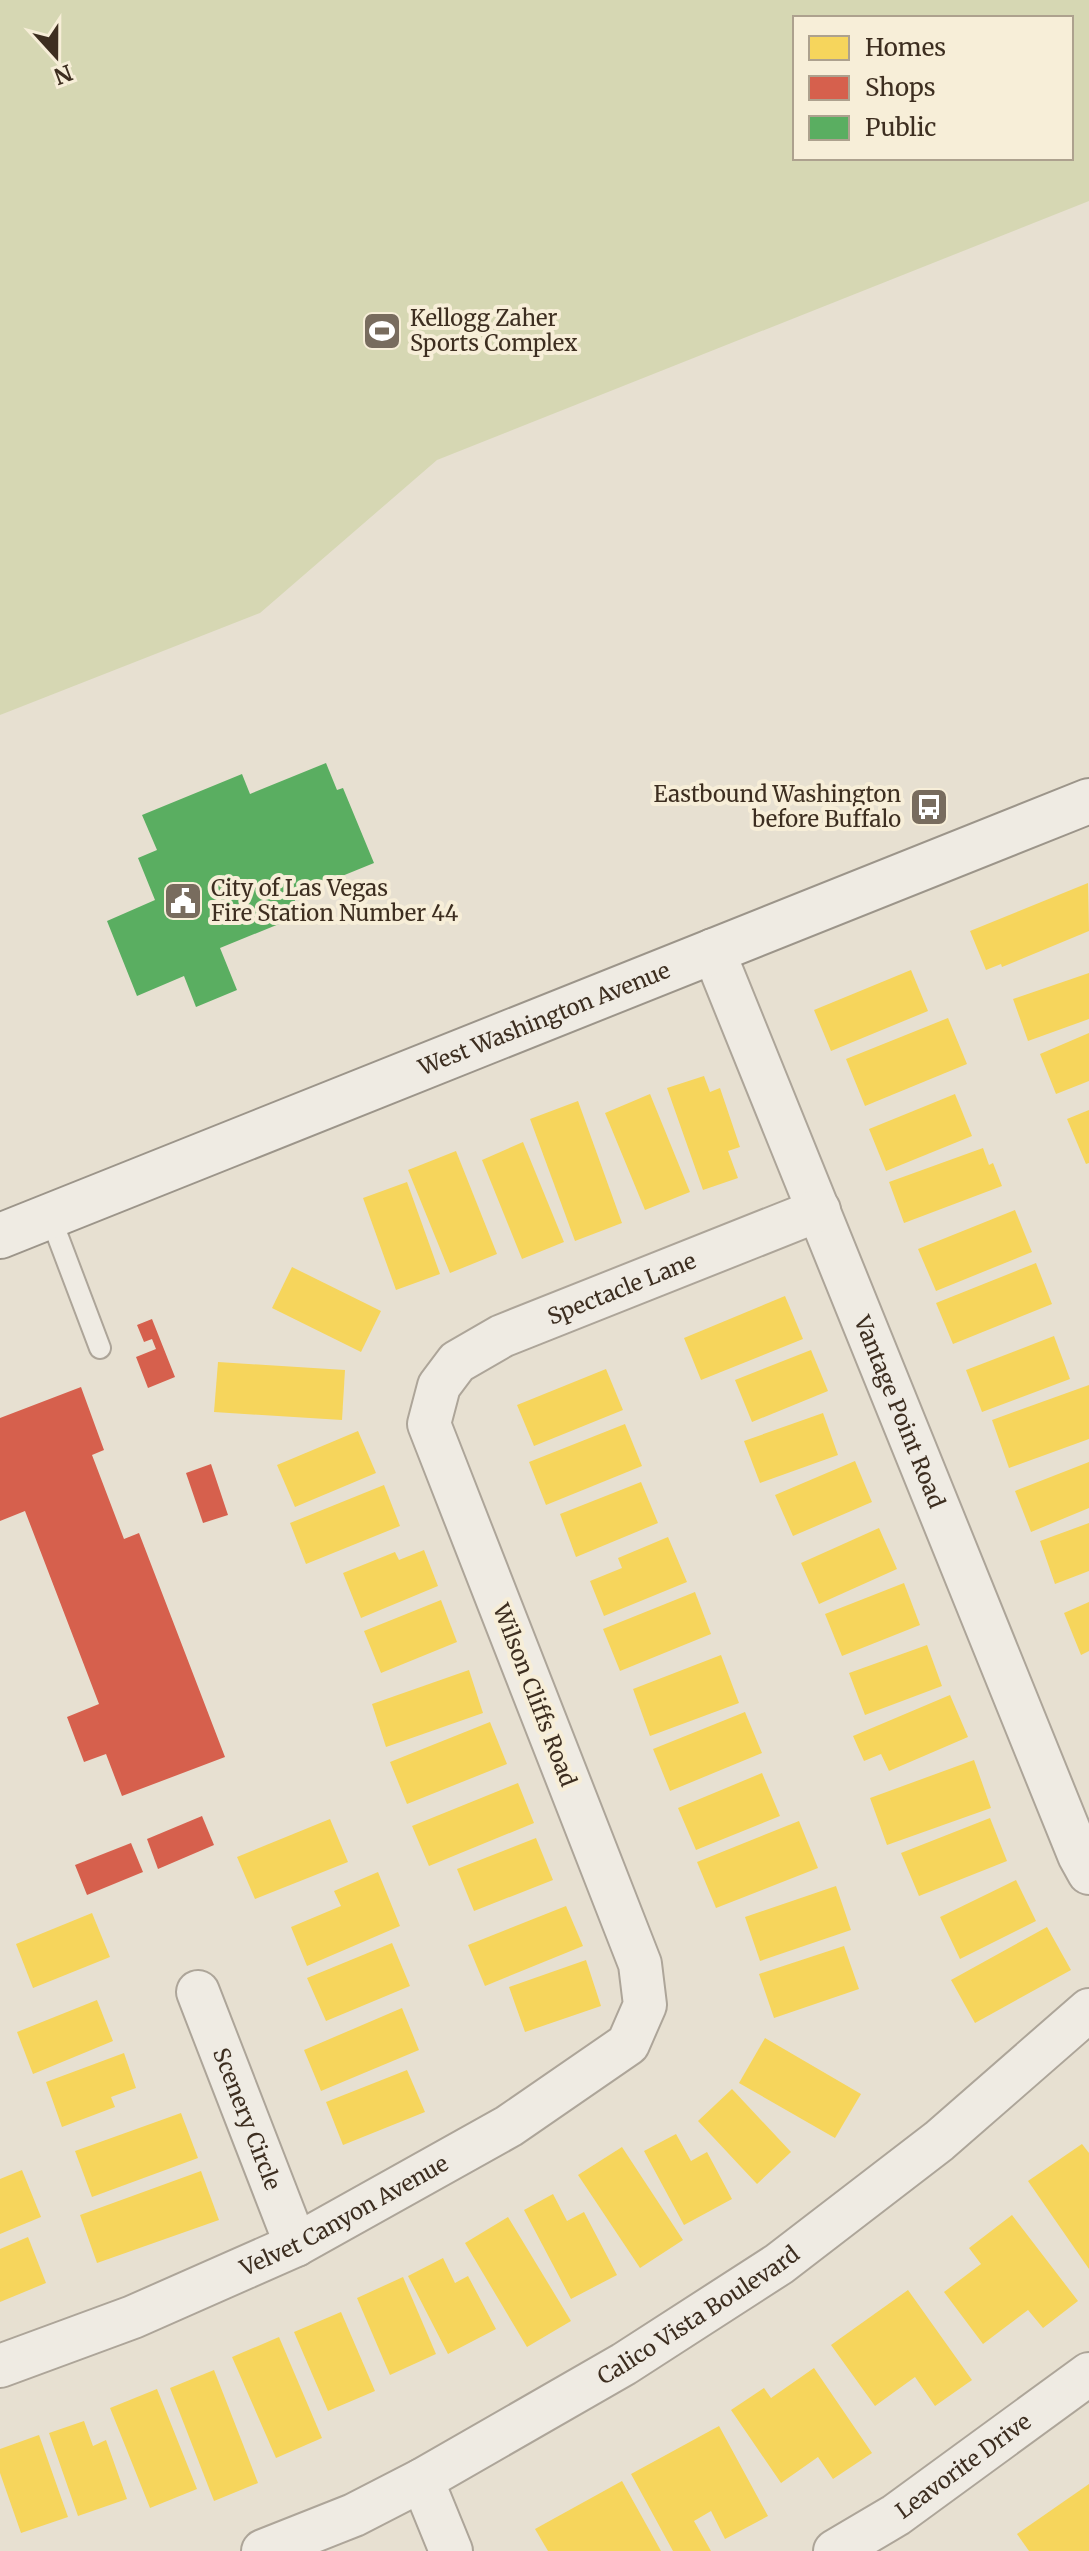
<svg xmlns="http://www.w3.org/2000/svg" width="1089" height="2551" viewBox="0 0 1089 2551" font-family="Merriweather,serif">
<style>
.green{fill:#d6d7b3;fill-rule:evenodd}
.homes{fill:#f6d55c}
.shops{fill:#d6604d}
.public{fill:#5aae61}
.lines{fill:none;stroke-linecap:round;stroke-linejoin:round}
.lane-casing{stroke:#ada599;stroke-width:24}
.street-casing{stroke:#ada599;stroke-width:46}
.secondary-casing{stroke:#9c958a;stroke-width:48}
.lane{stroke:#efebe3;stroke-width:20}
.street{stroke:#efebe3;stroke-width:42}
.secondary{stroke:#efebe3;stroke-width:44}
.labels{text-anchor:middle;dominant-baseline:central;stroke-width:8;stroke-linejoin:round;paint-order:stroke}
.poi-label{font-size:22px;fill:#3d2e20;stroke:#f7eed8;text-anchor:start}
.street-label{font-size:22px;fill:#3d2e20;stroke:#f7eed8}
</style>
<rect width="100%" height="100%" fill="#e7e0d1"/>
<!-- green -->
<path class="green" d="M0 0H1089V201L437 460 260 613 0 715ZM795 18H1071V158H795Z"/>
<!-- homes -->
<g class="homes">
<path d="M1088 883 1089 931 1002 967 1001 964 986 970 970 931Z"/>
<path d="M911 970 928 1011 831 1051 814 1010Z"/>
<path d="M1089 973V1019L1028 1041 1013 999Z"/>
<path d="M948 1018 967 1064 865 1106 846 1059Z"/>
<path d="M1089 1033V1081L1056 1094 1040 1054Z"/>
<path d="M704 1076 710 1092 720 1088 740 1147 728 1151 738 1178 703 1190 667 1088Z"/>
<path d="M650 1094 690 1192 645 1210 605 1113Z"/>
<path d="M955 1094 972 1136 886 1171 869 1129Z"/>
<path d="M578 1101 622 1223 575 1241 530 1119Z"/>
<path d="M1089 1110V1163L1086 1164 1067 1119Z"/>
<path d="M523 1142 564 1242 522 1259 482 1160Z"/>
<path d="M983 1148 989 1165 993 1163 1002 1186 904 1223 889 1182Z"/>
<path d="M456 1151 497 1254 450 1273 408 1170Z"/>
<path d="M407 1182 440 1274 396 1290 363 1198Z"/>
<path d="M1015 1210 1032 1252 936 1291 918 1249Z"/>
<path d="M1036 1263 1052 1304 953 1344 936 1303Z"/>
<path d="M292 1267 381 1311 361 1352 272 1308Z"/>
<path d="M785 1296 803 1339 701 1380 684 1338Z"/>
<path d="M1054 1336 1070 1379 982 1412 966 1370Z"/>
<path d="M811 1350 828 1391 752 1422 735 1380Z"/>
<path d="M218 1362 345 1370 342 1420 214 1412Z"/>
<path d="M606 1369 623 1410 534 1446 517 1405Z"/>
<path d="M1089 1385V1439L1009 1468 992 1420Z"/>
<path d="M823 1413 838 1455 760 1483 744 1441Z"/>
<path d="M625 1424 642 1466 546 1505 529 1462Z"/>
<path d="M358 1431 376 1473 295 1507 277 1465Z"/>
<path d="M855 1461 872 1502 793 1536 775 1495Z"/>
<path d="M1089 1462V1508L1031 1532 1015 1491Z"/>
<path d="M641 1482 658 1523 576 1557 560 1514Z"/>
<path d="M384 1485 400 1526 306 1564 290 1523Z"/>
<path d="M1089 1523V1571L1055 1584 1040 1541Z"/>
<path d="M879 1528 897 1569 819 1604 801 1563Z"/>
<path d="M668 1537 687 1582 604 1616 590 1581 622 1568 618 1558Z"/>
<path d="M424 1550 438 1586 361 1618 343 1573 395 1552 399 1560Z"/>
<path d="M904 1583 920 1625 842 1656 825 1614Z"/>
<path d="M695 1592 711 1634 620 1671 603 1629Z"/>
<path d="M441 1600 457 1642 381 1673 364 1631Z"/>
<path d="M1089 1602V1651L1081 1655 1064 1613Z"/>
<path d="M927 1645 942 1686 865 1715 849 1673Z"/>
<path d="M721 1655 739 1703 650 1736 633 1689Z"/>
<path d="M469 1670 483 1713 386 1747 372 1704Z"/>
<path d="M950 1695 968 1737 889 1771 881 1754 864 1761 853 1736Z"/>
<path d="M745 1712 762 1753 670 1791 653 1749Z"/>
<path d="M490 1722 507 1764 407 1804 390 1762Z"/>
<path d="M974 1760 991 1808 887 1845 870 1798Z"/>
<path d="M762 1773 780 1816 696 1850 678 1808Z"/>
<path d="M518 1783 534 1823 429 1866 412 1826Z"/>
<path d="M990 1818 1007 1861 919 1896 901 1853Z"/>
<path d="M330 1819 348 1862 255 1899 237 1857Z"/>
<path d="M799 1821 818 1868 716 1908 697 1862Z"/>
<path d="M536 1838 553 1880 474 1911 457 1869Z"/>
<path d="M378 1872 400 1926 307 1966 291 1927 341 1906 334 1891Z"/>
<path d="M1016 1880 1036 1921 960 1959 940 1917Z"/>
<path d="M836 1886 851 1930 760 1961 745 1917Z"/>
<path d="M566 1906 583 1946 485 1986 468 1945Z"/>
<path d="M92 1913 110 1957 33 1988 16 1944Z"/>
<path d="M1047 1927 1071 1970 975 2023 951 1980Z"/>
<path d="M392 1943 410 1986 326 2021 307 1978Z"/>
<path d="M844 1946 859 1989 774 2018 759 1974Z"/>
<path d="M586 1960 601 2006 525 2032 509 1987Z"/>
<path d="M97 2000 113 2041 33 2074 17 2032Z"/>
<path d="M402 2008 419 2050 321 2091 304 2050Z"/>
<path d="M765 2038 861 2094 835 2138 739 2083Z"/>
<path d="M124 2053 136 2088 111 2097 115 2107 62 2127 46 2082Z"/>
<path d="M407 2070 425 2112 343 2145 326 2102Z"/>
<path d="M732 2089 791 2152 757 2184 698 2121Z"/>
<path d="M181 2113 198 2158 92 2197 75 2151Z"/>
<path d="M676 2134 691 2161 707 2152 732 2199 684 2225 644 2151Z"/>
<path d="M1082 2144 1089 2153V2269L1028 2181Z"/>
<path d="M622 2147 683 2240 640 2268 578 2175Z"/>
<path d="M22 2170 41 2217 0 2234V2179Z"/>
<path d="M201 2171 219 2220 97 2263 80 2215Z"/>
<path d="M553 2194 567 2221 584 2212 617 2275 571 2299 524 2210Z"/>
<path d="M1012 2215 1078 2301 1043 2328 1028 2310 983 2344 944 2292 981 2264 969 2248Z"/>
<path d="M508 2217 571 2321 527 2347 465 2243Z"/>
<path d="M28 2237 46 2283 0 2302V2249Z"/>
<path d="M443 2258 455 2283 468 2276 496 2329 448 2354 408 2276Z"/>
<path d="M403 2277 436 2354 390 2375 357 2298Z"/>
<path d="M908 2290 972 2380 935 2406 915 2377 875 2406 831 2345Z"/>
<path d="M341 2312 375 2391 328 2411 294 2332Z"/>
<path d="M279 2337 322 2438 276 2458 232 2357Z"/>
<path d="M814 2368 872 2453 833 2479 818 2457 781 2483 731 2410 764 2388 771 2398Z"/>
<path d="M214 2370 258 2483 214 2501 170 2388Z"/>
<path d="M157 2389 197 2489 150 2508 110 2408Z"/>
<path d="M84 2421 93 2446 106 2440 127 2499 78 2516 49 2433Z"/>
<path d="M719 2426 768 2516 725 2539 711 2511 694 2521 711 2551H673L631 2474Z"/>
<path d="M39 2435 68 2517 21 2533 0 2473V2449Z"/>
<path d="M622 2481 661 2551H548L535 2529Z"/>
<path d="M1089 2484V2551H1029L1017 2534Z"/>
</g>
<!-- shops -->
<g class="shops">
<path d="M152 1319 175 1377 148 1388 136 1357 156 1349 152 1339 144 1342 137 1325Z"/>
<path d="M81 1387 104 1450 92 1455 124 1539 139 1533 225 1757 122 1796 106 1754 84 1762 67 1717 99 1704 25 1511 0 1521V1418Z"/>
<path d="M211 1464 228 1515 203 1523 186 1473Z"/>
<path d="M202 1816 214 1845 158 1869 147 1839Z"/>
<path d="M131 1843 143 1872 87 1895 75 1865Z"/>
</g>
<!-- public -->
<path class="public" d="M326 763 337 790 343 788 374 863 293 896 301 915 220 948 237 990 196 1007 184 976 137 996 107 921 155 900 138 858 157 850 142 815 242 774 250 794Z"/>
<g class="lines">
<defs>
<path id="lane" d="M50 1216 100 1348"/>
<g id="street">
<path id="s1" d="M713 950 1079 1855 1089 1873"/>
<path id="s2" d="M198 1992 296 2245"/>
<path id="s3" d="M0 2366 133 2317 296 2245 509 2126 628 2044 645 2005 640 1964 429 1424 439 1386 457 1362 502 1336 819 1210"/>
<path d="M422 2480 451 2551"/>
<path id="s4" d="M263 2551 354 2515 422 2480 624 2364 779 2264 939 2141 1089 2010"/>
<path id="s5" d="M835 2551 896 2515 1089 2374"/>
</g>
<g id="secondary">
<path id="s6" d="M0 1236 1089 801"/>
</g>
</defs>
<!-- lane casing -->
<use href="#lane" class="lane-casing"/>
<!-- street casing -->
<use href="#street" class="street-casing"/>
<!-- secondary casing -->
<use href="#secondary" class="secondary-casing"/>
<!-- lane -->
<use href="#lane" class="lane"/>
<!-- street -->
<use href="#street" class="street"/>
<!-- secondary -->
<use href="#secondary" class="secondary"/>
</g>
<!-- icons -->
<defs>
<symbol id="stadium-square" viewBox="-11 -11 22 22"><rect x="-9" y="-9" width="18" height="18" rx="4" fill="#786c5e" stroke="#f7eed8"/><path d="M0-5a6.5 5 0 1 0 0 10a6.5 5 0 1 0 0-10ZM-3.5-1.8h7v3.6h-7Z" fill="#fff"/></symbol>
<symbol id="bus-square" viewBox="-11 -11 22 22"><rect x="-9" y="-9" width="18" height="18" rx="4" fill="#786c5e" stroke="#f7eed8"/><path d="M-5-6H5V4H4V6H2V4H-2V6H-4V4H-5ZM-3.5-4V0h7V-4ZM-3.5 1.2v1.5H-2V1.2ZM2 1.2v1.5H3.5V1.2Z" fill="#fff"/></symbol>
<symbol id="civic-square" viewBox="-11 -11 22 22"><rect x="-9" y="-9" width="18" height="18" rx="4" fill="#786c5e" stroke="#f7eed8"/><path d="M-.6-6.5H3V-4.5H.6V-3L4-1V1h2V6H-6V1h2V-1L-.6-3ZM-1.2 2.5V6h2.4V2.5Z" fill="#fff"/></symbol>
</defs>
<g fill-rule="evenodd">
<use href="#stadium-square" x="360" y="309" width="44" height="44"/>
<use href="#bus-square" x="907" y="785" width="44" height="44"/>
<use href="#civic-square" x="161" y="879" width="44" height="44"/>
</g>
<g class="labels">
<!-- poi labels -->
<g class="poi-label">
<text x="410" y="318">Kellogg Zaher<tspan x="410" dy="25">Sports Complex</tspan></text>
<text x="901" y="794" text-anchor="end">Eastbound Washington<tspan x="901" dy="25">before Buffalo</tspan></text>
<text x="211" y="888">City of Las Vegas<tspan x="211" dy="25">Fire Station Number 44</tspan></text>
</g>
<!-- street labels -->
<g class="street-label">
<text stroke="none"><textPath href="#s6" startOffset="586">West Washington Avenue</textPath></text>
<text stroke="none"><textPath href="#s3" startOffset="1622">Spectacle Lane</textPath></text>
<text stroke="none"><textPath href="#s1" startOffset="498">Vantage Point Road</textPath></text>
<text transform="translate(535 1695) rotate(69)">Wilson Cliffs Road</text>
<text stroke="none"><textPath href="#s2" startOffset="136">Scenery Circle</textPath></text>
<text stroke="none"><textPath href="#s3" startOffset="376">Velvet Canyon Avenue</textPath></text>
<text stroke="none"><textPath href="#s4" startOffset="496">Calico Vista Boulevard</textPath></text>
<text stroke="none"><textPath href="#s5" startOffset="154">Leavorite Drive</textPath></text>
</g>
</g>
<!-- legend -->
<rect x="793" y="16" width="280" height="144" fill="#f7eed8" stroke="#ada18e" stroke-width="2"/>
<rect x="809" y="36" width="40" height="24" fill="#f6d55c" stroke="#ada18e" stroke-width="2"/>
<text x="865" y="56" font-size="24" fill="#3d2e20">Homes</text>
<rect x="809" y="76" width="40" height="24" fill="#d6604d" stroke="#ada18e" stroke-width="2"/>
<text x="865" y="96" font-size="24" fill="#3d2e20">Shops</text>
<rect x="809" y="116" width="40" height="24" fill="#5aae61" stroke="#ada18e" stroke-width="2"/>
<text x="865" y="136" font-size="24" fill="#3d2e20">Public</text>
<!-- north arrow -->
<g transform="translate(56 56) rotate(159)" stroke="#f7eed8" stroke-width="6" paint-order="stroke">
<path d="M0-6L14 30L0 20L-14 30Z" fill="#3d2e20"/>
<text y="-12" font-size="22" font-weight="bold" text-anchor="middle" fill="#3d2e20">N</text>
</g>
</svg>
